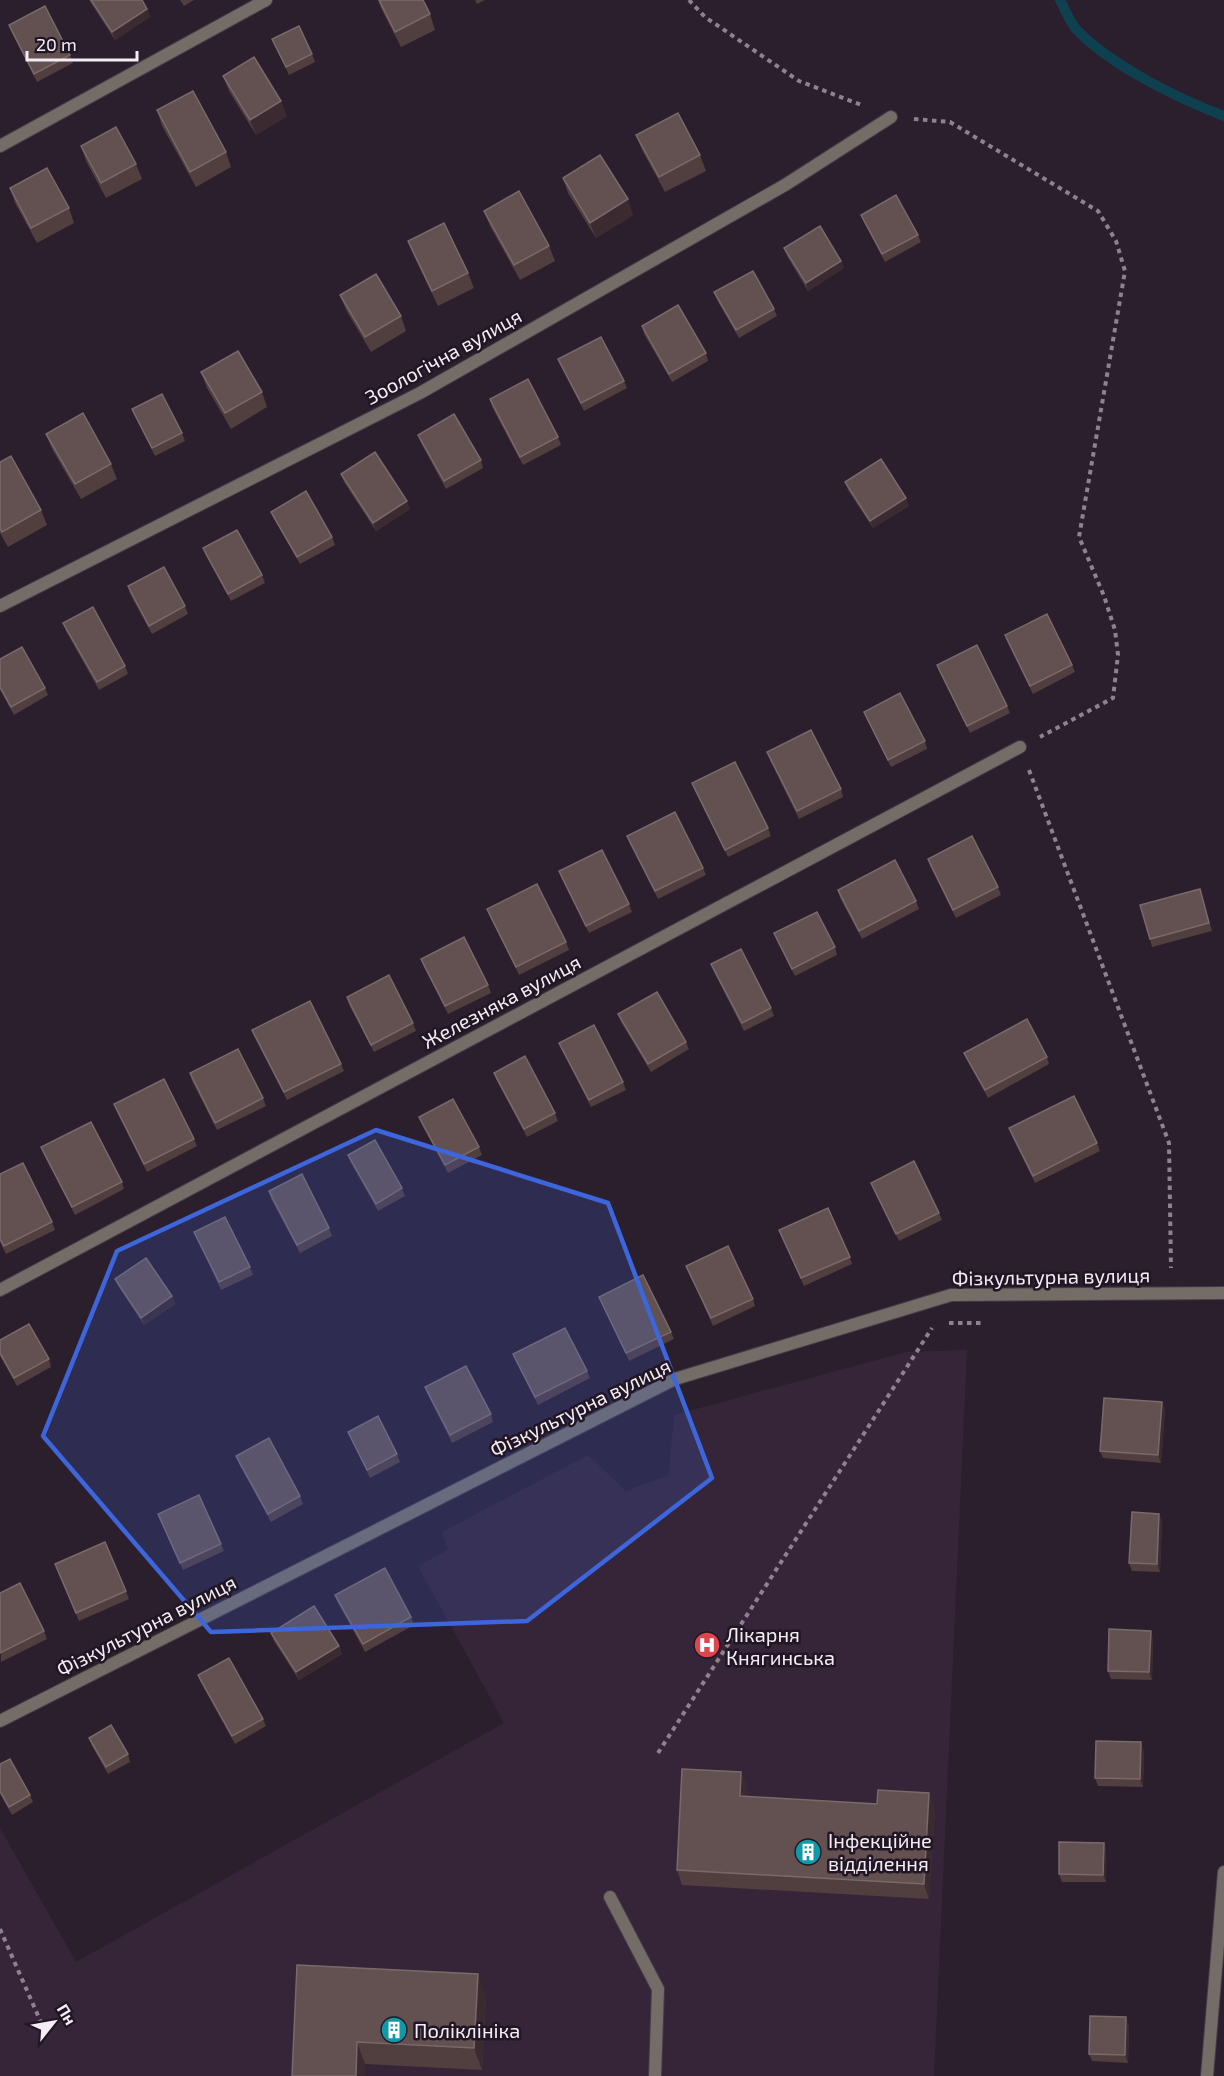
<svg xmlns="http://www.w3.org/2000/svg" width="1224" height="2076" viewBox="0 0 1224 2076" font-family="'Exo 2',sans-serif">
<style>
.built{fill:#362538}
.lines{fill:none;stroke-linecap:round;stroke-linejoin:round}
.stream{stroke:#0f4050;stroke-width:10}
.service-casing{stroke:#473c49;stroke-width:14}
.minor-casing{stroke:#473c49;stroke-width:14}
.tertiary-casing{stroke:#473c49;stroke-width:14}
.path{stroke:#8d838f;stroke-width:4;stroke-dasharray:4.5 4.5;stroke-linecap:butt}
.service{stroke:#746d67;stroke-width:12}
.minor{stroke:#746d67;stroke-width:12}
.tertiary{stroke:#746d67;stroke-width:12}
.wall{fill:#513e3e}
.shaded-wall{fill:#3b2a2f}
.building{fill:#635152;stroke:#7a696b;stroke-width:1.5}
.marked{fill:#3d66dc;fill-opacity:0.2;stroke:#3d66dc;stroke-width:4.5;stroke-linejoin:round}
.labels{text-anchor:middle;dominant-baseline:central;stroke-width:5;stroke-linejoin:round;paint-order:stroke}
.street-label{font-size:20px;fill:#f5edf6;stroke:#211623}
.poi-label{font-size:20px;fill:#f5edf6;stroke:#211623;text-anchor:start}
</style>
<rect width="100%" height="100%" fill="#2b1f2d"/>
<!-- built -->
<path class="built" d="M967 1350 934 2076H0V1828L76 1962 504 1723 418 1566 448 1550 442 1532 588 1455 626 1491 669 1475 674 1415 906 1352Z"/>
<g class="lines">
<!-- stream -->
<path class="stream" d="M1060 0C1065 9 1069 21 1076 29 1110 65 1177 98 1224 116"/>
<defs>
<path id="service" d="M610 1897 658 1989 655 2076"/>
<g id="minor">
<path d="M0 146 266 0"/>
<path d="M0 606 420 393 785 185 891 117"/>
<path d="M0 1290 1020 747"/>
<path d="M0 1721 675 1379 951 1295 1224 1293"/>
</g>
<path id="tertiary" d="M1207 2076 1224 1872"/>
</defs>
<!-- service casing -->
<use href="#service" class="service-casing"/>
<!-- minor casing -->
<use href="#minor" class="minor-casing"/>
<!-- tertiary casing -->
<use href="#tertiary" class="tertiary-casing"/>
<!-- path -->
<g class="path">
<path d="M689 0 705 17 799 81 864 106"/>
<path d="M914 119 950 122 1098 211 1116 241 1125 271 1079 537 1104 596 1115 630 1118 655 1113 698 1040 737"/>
<path d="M1029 770 1169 1143 1171 1268"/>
<path d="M949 1323H981"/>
<path d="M658 1753 932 1328"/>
<path d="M0 1929 43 2027"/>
</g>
<!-- service -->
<use href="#service" class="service"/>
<!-- minor -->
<use href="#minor" class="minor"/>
<!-- tertiary -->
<use href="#tertiary" class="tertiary"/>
</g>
<!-- wall -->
<g class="wall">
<path d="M89 0H142L147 9 150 17 115 40Z"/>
<path d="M180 0H194L184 6Z"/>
<path d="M378 0H423L430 14 435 30 401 47 381 8Z"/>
<path d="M475 0H485L477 4Z"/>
<path d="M9 25 70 55 73 63 37 82 12 33Z"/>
<path d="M272 39 312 54 315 62 289 75Z"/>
<path d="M223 76 287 116 256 135 229 91Z"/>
<path d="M157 110 226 152 231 167 196 187 162 126Z"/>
<path d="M636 135 700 155 706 171 665 192 642 150Z"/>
<path d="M81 146 136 164 142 179 106 198 86 161Z"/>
<path d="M563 178 633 215 596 238 568 193Z"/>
<path d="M10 188 69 208 74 223 37 243 15 203Z"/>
<path d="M484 211 549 246 555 261 520 280 490 226Z"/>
<path d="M861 215 918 235 921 242 885 262 864 222Z"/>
<path d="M408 241 468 273 474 288 438 306 414 256Z"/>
<path d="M784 248 841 261 844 268 808 291 787 256Z"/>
<path d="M714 292 774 309 777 316 739 338 717 300Z"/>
<path d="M340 295 401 316 406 331 371 352 346 310Z"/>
<path d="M642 326 706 353 708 361 672 382 644 334Z"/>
<path d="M558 359 624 381 627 388 584 411 561 366Z"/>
<path d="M201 372 262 392 267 407 231 429 207 388Z"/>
<path d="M490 399 558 437 561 445 523 465 492 407Z"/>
<path d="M132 409 182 433 185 441 155 456 135 416Z"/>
<path d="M46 434 111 464 117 479 81 499 52 449Z"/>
<path d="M418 435 481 460 483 468 446 489 421 443Z"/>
<path d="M0 462 41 510 47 525 8 547 0 533Z"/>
<path d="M341 474 410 509 376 531 344 482Z"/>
<path d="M845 482 909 506 873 528 848 490Z"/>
<path d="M271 512 332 537 335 545 300 564 274 519Z"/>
<path d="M203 548 262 575 265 583 231 601 206 556Z"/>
<path d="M128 586 185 606 188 614 152 634 130 594Z"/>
<path d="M63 623 125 666 128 674 99 690 66 631Z"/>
<path d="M1005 635 1072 665 1075 672 1033 694 1008 643Z"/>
<path d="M0 659 45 688 48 695 14 715 0 690Z"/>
<path d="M937 665 1007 706 1010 713 970 733 940 673Z"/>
<path d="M864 712 925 741 927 749 891 767 867 720Z"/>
<path d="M767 752 841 789 843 797 799 819 770 760Z"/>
<path d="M692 783 768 828 771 836 728 857 695 791Z"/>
<path d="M627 836 703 868 706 875 658 899 630 844Z"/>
<path d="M928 859 998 887 1001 895 956 918 930 866Z"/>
<path d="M559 871 629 904 632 912 589 933 562 879Z"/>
<path d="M1200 889 1212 931 1152 947 1150 939Z"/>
<path d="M838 890 916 901 919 909 862 939 840 898Z"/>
<path d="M487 909 566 942 569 950 519 975 490 917Z"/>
<path d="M774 933 835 947 837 955 795 976 777 941Z"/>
<path d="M421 959 488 985 491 993 448 1014 424 967Z"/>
<path d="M711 964 771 1008 774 1016 744 1031 714 972Z"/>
<path d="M347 997 413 1023 416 1031 374 1052 349 1005Z"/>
<path d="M618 1014 686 1042 689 1049 651 1072 621 1022Z"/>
<path d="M252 1030 341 1064 344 1071 287 1100 255 1038Z"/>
<path d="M559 1043 623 1082 626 1090 591 1107 562 1050Z"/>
<path d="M964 1053 1047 1057 1049 1064 988 1098 967 1060Z"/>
<path d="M190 1073 263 1098 266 1106 217 1130 192 1081Z"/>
<path d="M494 1073 555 1113 558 1121 527 1137 497 1081Z"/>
<path d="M114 1104 194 1139 197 1146 147 1172 117 1112Z"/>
<path d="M419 1117 479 1147 482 1155 448 1173 422 1125Z"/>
<path d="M1009 1128 1097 1143 1100 1151 1035 1183 1012 1136Z"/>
<path d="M41 1147 122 1182 124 1189 75 1215 44 1155Z"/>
<path d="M348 1155 402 1188 405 1196 378 1211 351 1163Z"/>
<path d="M0 1174 52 1222 55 1230 6 1254 0 1242Z"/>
<path d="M871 1183 939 1213 942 1220 899 1241 874 1190Z"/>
<path d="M269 1191 329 1228 332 1236 300 1253 271 1199Z"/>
<path d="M779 1230 850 1257 852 1264 804 1286Z"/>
<path d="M194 1232 250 1267 253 1275 221 1290Z"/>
<path d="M686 1266 753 1299 755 1306 713 1326Z"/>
<path d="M115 1279 172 1296 175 1304 144 1325 118 1286Z"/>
<path d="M599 1297 671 1332 674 1339 629 1361Z"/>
<path d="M0 1340 49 1359 51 1367 17 1386 0 1356Z"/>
<path d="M513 1354 587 1371 590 1378 538 1405 516 1362Z"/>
<path d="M425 1387 491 1414 493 1422 452 1443 428 1395Z"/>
<path d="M1162 1402 1165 1410 1161 1463 1103 1458 1100 1451Z"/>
<path d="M348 1432 397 1454 400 1462 370 1478Z"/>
<path d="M236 1456 300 1496 303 1504 271 1522 239 1464Z"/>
<path d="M158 1514 221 1544 224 1551 183 1570Z"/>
<path d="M1159 1514 1162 1521 1160 1572 1132 1571 1129 1563Z"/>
<path d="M55 1564 126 1591 129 1599 79 1621Z"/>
<path d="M0 1593 44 1631 47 1639 1 1662Z"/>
<path d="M335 1595 411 1617 414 1625 365 1652 338 1603Z"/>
<path d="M271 1633 339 1646 342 1654 299 1680 274 1641Z"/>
<path d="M1153 1638 1152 1680 1111 1679 1108 1671Z"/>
<path d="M198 1675 263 1719 266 1726 235 1744 201 1683Z"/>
<path d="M89 1738 128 1754 130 1762 108 1774 92 1746Z"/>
<path d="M1144 1750 1143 1787 1098 1786 1095 1778Z"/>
<path d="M0 1764 30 1795 33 1802 12 1815 0 1794Z"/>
<path d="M741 1772 747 1788 746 1796 935 1808 929 1899 682 1885 677 1870Z"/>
<path d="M1104 1843 1106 1850V1882H1062L1059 1874Z"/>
<path d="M297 1965 486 1996 482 2070 365 2064Z"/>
<path d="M1129 2025 1128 2063 1092 2061 1089 2054Z"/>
</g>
<!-- shaded-wall -->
<g class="shaded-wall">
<path d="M147 9 150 17 115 40 112 32Z"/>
<path d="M281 101 287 116 256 135 250 120Z"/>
<path d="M628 199 633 215 596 238 590 223Z"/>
<path d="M841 261 844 268 808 291 806 283Z"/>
<path d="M906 498 909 506 873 528 870 521Z"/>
<path d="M407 501 410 509 376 531 373 523Z"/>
<path d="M172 1296 175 1304 144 1325 141 1318Z"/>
<path d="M1162 1402 1165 1410 1161 1463 1158 1455Z"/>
<path d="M1159 1514 1162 1521 1160 1572 1157 1564Z"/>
<path d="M1151 1631 1153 1638 1152 1680 1149 1672Z"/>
<path d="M339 1646 342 1654 299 1680 296 1672Z"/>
<path d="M1141 1742 1144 1750 1143 1787 1140 1779Z"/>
<path d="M741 1772 747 1788 745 1811 740 1796Z"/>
<path d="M929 1793 935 1808 929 1899 924 1884Z"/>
<path d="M1104 1843 1106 1850V1882L1103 1875Z"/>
<path d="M478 1974 486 1996 482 2070 474 2048Z"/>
<path d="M1126 2017 1129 2025 1128 2063 1125 2055Z"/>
<path d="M357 2042 365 2064V2076H356Z"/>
</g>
<!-- building -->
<g class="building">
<path d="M91 0H142L147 9 112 32Z"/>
<path d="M379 0H423L430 14 395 32Z"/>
<path d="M45 6 70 55 34 74 9 25Z"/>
<path d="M299 26 312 54 286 67 272 39Z"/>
<path d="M254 57 281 101 250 120 223 76Z"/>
<path d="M193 91 226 152 190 172 157 110Z"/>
<path d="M678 113 700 155 659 177 636 135Z"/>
<path d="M116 127 136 164 101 183 81 146Z"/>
<path d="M600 155 628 199 590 223 563 178Z"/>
<path d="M47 168 69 208 31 228 10 188Z"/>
<path d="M519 191 549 246 514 265 484 211Z"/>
<path d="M896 195 918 235 882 254 861 215Z"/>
<path d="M444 223 468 273 432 291 408 241Z"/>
<path d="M820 226 841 261 806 283 784 248Z"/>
<path d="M753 271 774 309 736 330 714 292Z"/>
<path d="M376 274 401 316 365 337 340 295Z"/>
<path d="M678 305 706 353 669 374 642 326Z"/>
<path d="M601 337 624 381 581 403 558 359Z"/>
<path d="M238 351 262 392 225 413 201 372Z"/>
<path d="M528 379 558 437 520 457 490 399Z"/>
<path d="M162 394 182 433 152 448 132 409Z"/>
<path d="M83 413 111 464 75 484 46 434Z"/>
<path d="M454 414 481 460 444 481 418 435Z"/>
<path d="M375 452 407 501 373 523 341 474Z"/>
<path d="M11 456 41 510 2 532 0 528V462Z"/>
<path d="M881 459 906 498 870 521 845 482Z"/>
<path d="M306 491 332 537 297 557 271 512Z"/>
<path d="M237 530 262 575 228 594 203 548Z"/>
<path d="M164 567 185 606 149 626 128 586Z"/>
<path d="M93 607 125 666 97 682 63 623Z"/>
<path d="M1047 614 1072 665 1030 686 1005 635Z"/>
<path d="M977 645 1007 706 967 726 937 665Z"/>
<path d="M22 647 45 688 11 707 0 687V659Z"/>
<path d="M900 693 925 741 888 760 864 712Z"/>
<path d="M811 730 841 789 797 811 767 752Z"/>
<path d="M735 762 768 828 725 850 692 783Z"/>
<path d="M675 812 703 868 655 891 627 836Z"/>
<path d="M972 836 998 887 953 910 928 859Z"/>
<path d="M602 850 629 904 586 926 559 871Z"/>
<path d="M895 860 916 901 859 931 838 890Z"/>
<path d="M537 884 566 942 516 967 487 909Z"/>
<path d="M1200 889 1209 923 1150 939 1140 905Z"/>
<path d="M817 912 835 947 792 969 774 933Z"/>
<path d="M464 937 488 985 445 1006 421 959Z"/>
<path d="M741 949 771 1008 742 1023 711 964Z"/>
<path d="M389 975 413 1023 371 1045 347 997Z"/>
<path d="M657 992 686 1042 648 1064 618 1014Z"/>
<path d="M310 1001 341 1064 284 1092 252 1030Z"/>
<path d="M1027 1019 1047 1057 985 1090 964 1053Z"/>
<path d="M594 1025 623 1082 589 1100 559 1043Z"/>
<path d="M238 1049 263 1098 215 1123 190 1073Z"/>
<path d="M525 1056 555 1113 524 1129 494 1073Z"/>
<path d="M164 1079 194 1139 144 1164 114 1104Z"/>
<path d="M1074 1096 1097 1143 1033 1176 1009 1128Z"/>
<path d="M453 1099 479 1147 445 1165 419 1117Z"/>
<path d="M91 1122 122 1182 72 1207 41 1147Z"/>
<path d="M375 1140 402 1188 376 1204 348 1155Z"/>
<path d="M914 1161 939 1213 896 1234 871 1183Z"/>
<path d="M23 1163 52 1222 4 1246 0 1239V1174Z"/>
<path d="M302 1174 329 1228 297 1245 269 1191Z"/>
<path d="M828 1208 850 1257 801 1278 779 1230Z"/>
<path d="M225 1217 250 1267 219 1282 194 1232Z"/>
<path d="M728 1246 753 1299 711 1318 686 1266Z"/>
<path d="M146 1258 172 1296 141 1318 115 1279Z"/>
<path d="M643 1275 671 1332 626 1353 599 1297Z"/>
<path d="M29 1324 49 1359 14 1378 0 1353V1340Z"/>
<path d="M565 1328 587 1371 535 1397 513 1354Z"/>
<path d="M466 1366 491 1414 450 1435 425 1387Z"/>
<path d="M1104 1398 1162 1402 1158 1455 1100 1451Z"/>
<path d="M378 1416 397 1454 367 1470 348 1432Z"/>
<path d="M269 1438 300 1496 268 1514 236 1456Z"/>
<path d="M199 1495 221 1544 180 1563 158 1514Z"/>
<path d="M1132 1512 1159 1514 1157 1564 1129 1563Z"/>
<path d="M105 1542 126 1591 76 1613 55 1564Z"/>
<path d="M385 1568 411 1617 363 1644 335 1595Z"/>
<path d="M20 1583 44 1631 0 1653V1593Z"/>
<path d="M314 1606 339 1646 296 1672 271 1633Z"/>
<path d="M1109 1629 1151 1631 1149 1672 1108 1671Z"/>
<path d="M229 1658 263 1719 232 1736 198 1675Z"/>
<path d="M111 1725 128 1754 106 1767 89 1738Z"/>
<path d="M1096 1741 1141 1742 1140 1779 1095 1778Z"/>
<path d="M10 1759 30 1795 9 1807 0 1791V1764Z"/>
<path d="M682 1769 741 1772 740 1796 877 1804 878 1790 929 1793 924 1884 677 1870Z"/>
<path d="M1059 1842 1104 1843 1103 1875 1059 1874Z"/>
<path d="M297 1965 478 1974 474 2048 357 2042 356 2076H292Z"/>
<path d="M1090 2016 1126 2017 1125 2055 1089 2054Z"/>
</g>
<!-- marked area -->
<path class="marked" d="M376 1130 608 1203 712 1478 527 1621 211 1632 43 1436 117 1251Z"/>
<!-- icons -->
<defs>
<symbol id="hospital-disc" viewBox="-11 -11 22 22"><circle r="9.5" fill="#e0444e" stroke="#211623"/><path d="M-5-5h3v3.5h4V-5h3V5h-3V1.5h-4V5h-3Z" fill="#fff"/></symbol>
<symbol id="building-disc" viewBox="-11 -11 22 22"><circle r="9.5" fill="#0f9aa8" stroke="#211623"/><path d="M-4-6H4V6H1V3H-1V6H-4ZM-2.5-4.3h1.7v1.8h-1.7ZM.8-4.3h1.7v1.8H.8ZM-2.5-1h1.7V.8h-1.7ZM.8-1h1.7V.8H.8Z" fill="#fff"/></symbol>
</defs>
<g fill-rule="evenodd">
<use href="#hospital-disc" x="692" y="1630" width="30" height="30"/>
<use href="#building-disc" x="793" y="1837" width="30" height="30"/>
<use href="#building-disc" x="379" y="2015" width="30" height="30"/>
</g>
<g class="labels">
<!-- street labels -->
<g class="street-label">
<text transform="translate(443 356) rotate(-29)">Зоологічна вулиця</text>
<text transform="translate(501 1001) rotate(-28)">Железняка вулиця</text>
<text transform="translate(1051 1276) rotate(-1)">Фізкультурна вулиця</text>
<text transform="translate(580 1407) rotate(-26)">Фізкультурна вулиця</text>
<text transform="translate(146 1625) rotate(-27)">Фізкультурна вулиця</text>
</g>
<!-- poi labels -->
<g class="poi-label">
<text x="726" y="1634">Лікарня<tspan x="726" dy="23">Княгинська</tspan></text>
<text x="828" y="1840">Інфекційне<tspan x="828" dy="23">відділення</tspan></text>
<text x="414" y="2030">Поліклініка</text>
</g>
</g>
<!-- north arrow -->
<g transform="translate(54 2022) rotate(59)" stroke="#211623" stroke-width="4.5" paint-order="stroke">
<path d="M0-4.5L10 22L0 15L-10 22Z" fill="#f5edf6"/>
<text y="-9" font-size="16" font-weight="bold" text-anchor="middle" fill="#f5edf6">Пн</text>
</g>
<!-- scale -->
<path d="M27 51v9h110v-9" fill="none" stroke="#f5edf6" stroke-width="3"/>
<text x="36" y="51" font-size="18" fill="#f5edf6" stroke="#211623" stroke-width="4.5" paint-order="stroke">20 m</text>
</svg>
